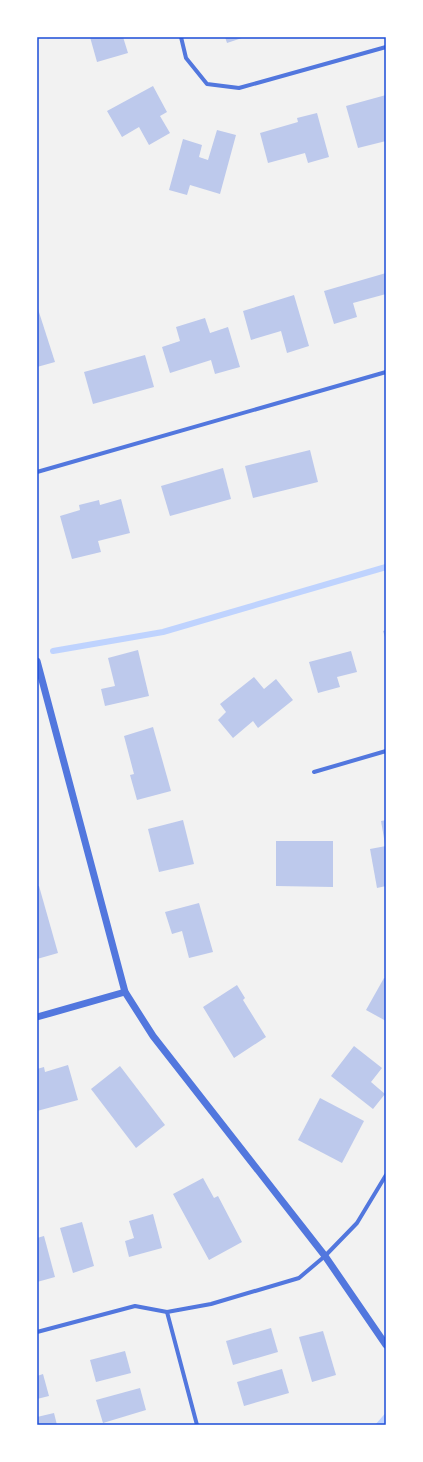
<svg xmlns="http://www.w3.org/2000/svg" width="423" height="1462" viewBox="0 0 423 1462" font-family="Barlow,sans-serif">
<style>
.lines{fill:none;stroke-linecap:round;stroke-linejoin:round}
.stream{stroke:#bfd3fe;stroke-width:6}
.building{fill:#bdc9ec}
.minor{stroke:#5277de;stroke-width:4}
.tertiary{stroke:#5277de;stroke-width:7}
.neatline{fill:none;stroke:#1d4ed8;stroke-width:1.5}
</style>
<rect width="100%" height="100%" fill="#f2f2f2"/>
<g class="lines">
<!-- stream -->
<g class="stream">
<path d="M53 651 163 632 386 567"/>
<path d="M379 1425 386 1417"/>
</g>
</g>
<!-- building -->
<g class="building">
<path d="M90 37H123L128 53 97 62Z"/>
<path d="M225 37H245L227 43Z"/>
<path d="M153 86 167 112 160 116 170 133 149 145 139 127 122 137 107 111Z"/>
<path d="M386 95V141L358 148 346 106Z"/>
<path d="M317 113 329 157 308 163 305 153 268 163 260 133 298 122 297 118Z"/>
<path d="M217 130 236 135 220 194 190 185 187 195 169 190 183 139 202 145 199 157 208 160Z"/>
<path d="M386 273V294L353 303 357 317 334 324 324 291Z"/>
<path d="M294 295 309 346 287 353 281 331 251 340 243 311Z"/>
<path d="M37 306 55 362 37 367Z"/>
<path d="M205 318 210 333 228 327 240 367 215 374 211 360 170 373 162 347 180 341 176 327Z"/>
<path d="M145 355 154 387 93 404 84 372Z"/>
<path d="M310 450 318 482 253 498 245 466Z"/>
<path d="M223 468 231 499 170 516 161 486Z"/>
<path d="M121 499 130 533 98 541 101 552 72 559 60 516 80 510 79 505 99 500 100 505Z"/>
<path d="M386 630V640L383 631Z"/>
<path d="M138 650 149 696 105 706 101 689 115 686 108 658Z"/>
<path d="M351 651 357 672 337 677 340 687 318 693 309 662Z"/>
<path d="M254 677 264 689 276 679 293 700 258 728 253 721 233 738 218 720 226 712 220 704Z"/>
<path d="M153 727 171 791 137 800 130 775 134 774 124 736Z"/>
<path d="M183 820 194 864 159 872 148 829Z"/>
<path d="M386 820V844H385L381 821Z"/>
<path d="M276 841H333V887L276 886Z"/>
<path d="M386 846V886L377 888 370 849Z"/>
<path d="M37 886H39L58 953 37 959Z"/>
<path d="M199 903 213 952 189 958 182 931 172 934 165 912Z"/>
<path d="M384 978 386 979V1021L366 1010Z"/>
<path d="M237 985 245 998 243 1000 266 1037 234 1058 203 1007Z"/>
<path d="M354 1046 382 1068 371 1082 385 1094 373 1109 331 1076Z"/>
<path d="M68 1065 78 1100 37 1111V1069L44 1067 45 1072Z"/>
<path d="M120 1066 165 1125 136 1148 91 1089Z"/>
<path d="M320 1098 364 1121 342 1163 298 1140Z"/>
<path d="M203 1178 214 1198 218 1196 242 1242 209 1260 173 1194Z"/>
<path d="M153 1214 162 1248 129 1257 125 1241 134 1238 129 1221Z"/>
<path d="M82 1222 94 1266 73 1273 60 1228Z"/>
<path d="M44 1236 55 1277 37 1282V1238Z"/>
<path d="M271 1328 278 1352 233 1365 226 1341Z"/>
<path d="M323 1331 336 1375 312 1382 299 1337Z"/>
<path d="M125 1351 131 1373 96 1382 90 1360Z"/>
<path d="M282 1369 289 1393 244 1406 237 1382Z"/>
<path d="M43 1374 49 1396 37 1399V1376Z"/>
<path d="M140 1388 146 1410 103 1423 96 1400Z"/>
<path d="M54 1413 57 1425H37V1417Z"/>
</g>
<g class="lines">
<!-- minor -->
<g class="minor">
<path d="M181 37 186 58 207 84 239 88 386 47"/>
<path d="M37 472 386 372"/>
<path d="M314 772 386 751"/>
<path d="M167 1312 197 1425"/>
<path d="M37 1332 135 1306 167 1312 211 1304 299 1278 325 1256 357 1223 386 1175"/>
</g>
<!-- tertiary -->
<g class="tertiary">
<path d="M37 661 125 992 153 1036 325 1256 386 1345"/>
<path d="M37 1017 125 992"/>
</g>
</g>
<!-- border -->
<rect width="423" height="1462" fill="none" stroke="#ffffff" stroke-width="76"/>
<rect x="38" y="38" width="347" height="1386" class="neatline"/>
</svg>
